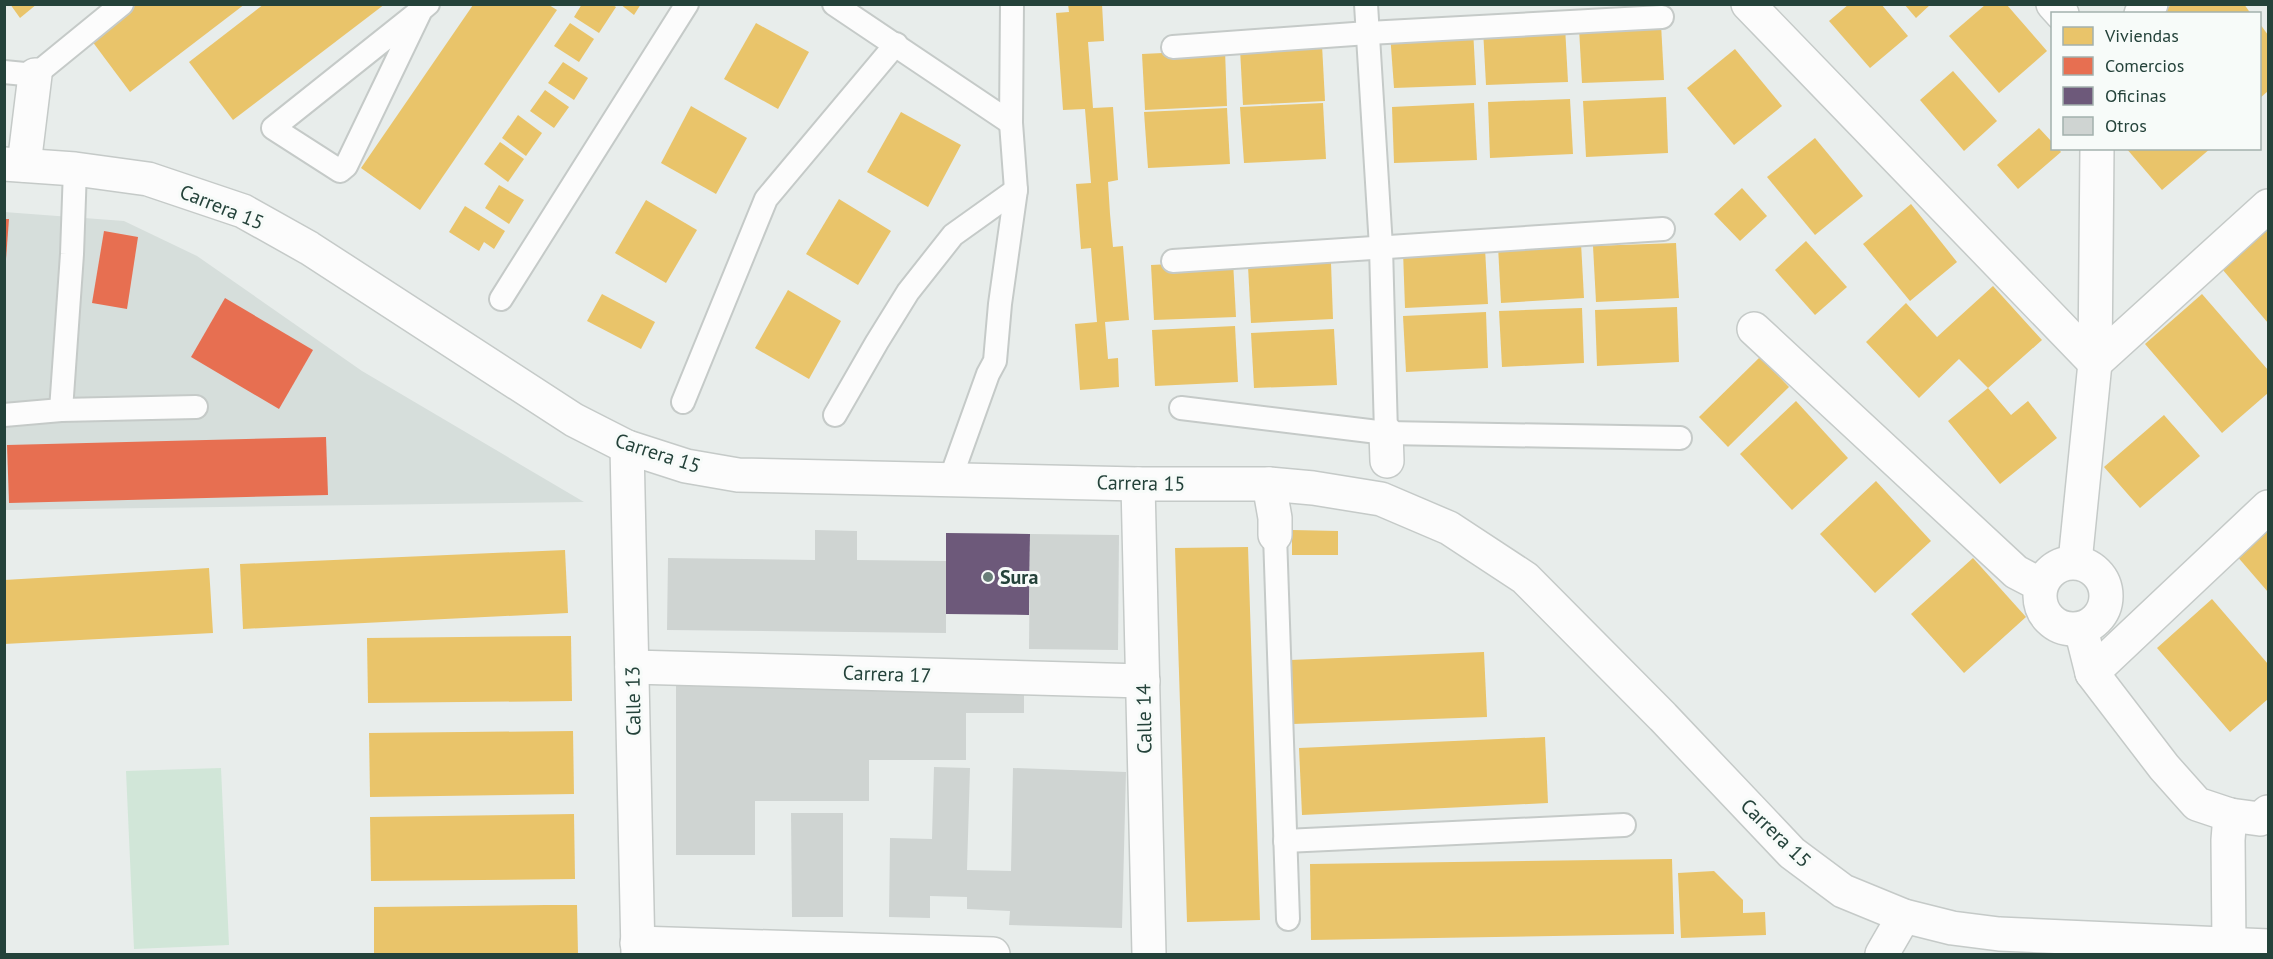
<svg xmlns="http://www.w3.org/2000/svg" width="2273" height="959" viewBox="0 0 2273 959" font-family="'PT Sans',sans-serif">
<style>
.built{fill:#d6dedb}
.green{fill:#d1e6d8}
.homes{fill:#e9c46a}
.shops{fill:#e76f51}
.offices{fill:#6d597a}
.building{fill:#cfd4d2}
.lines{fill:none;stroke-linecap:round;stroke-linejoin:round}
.service-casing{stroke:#c5cac8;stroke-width:26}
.minor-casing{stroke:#c5cac8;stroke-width:36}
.tertiary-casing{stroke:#c5cac8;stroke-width:36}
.service{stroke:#fcfcfc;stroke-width:22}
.minor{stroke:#fcfcfc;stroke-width:33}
.tertiary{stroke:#fcfcfc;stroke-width:33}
.poi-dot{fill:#697e78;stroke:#f7fbf9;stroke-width:2}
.labels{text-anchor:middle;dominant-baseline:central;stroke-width:6;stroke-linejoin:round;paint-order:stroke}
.street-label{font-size:20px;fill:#24423a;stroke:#f7fbf9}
.poi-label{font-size:20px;font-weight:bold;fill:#24423a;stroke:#f7fbf9;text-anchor:start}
</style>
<rect width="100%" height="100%" fill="#e8edeb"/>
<!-- built -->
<path class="built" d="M4 212 124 221 197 256 362 371 584 502 5 510Z"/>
<!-- green -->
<path class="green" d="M221 768 229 945 134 949 126 771Z"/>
<!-- homes -->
<g class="homes">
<path d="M10 4H37L20 18Z"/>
<path d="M125 4H245L130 92 86 33Z"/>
<path d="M264 4H385L233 120 189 62Z"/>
<path d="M582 4H611L616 7 599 33 574 17Z"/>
<path d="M620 4H641L634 15Z"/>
<path d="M1068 4H1102L1104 41 1088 42 1093 108 1113 107 1118 180 1108 182 1110 214 1113 247 1123 246 1129 320 1105 322 1108 359 1118 358 1119 387 1080 390 1075 324 1097 322 1091 248 1081 249 1076 184 1091 183 1085 109 1063 110 1056 13 1069 12Z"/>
<path d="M1849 4H1881L1908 36 1870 68 1829 21Z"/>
<path d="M1904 4H1931L1916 18Z"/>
<path d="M2172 4H2244L2251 14H2161Z"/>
<path d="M473 5H549L557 10 420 210 361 168Z"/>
<path d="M1985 5H2007L2047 51 1999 93 1949 36Z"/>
<path d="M570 23 594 39 579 62 554 46Z"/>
<path d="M756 23 809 52 778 109 724 79Z"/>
<path d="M1661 24 1664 80 1582 83 1579 28Z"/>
<path d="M2260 24 2268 35V91L2260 98Z"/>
<path d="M1565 26 1568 82 1486 85 1483 29Z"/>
<path d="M1473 29 1476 85 1394 88 1390 33Z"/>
<path d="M1322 45 1325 101 1243 105 1240 49Z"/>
<path d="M1735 49 1782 106 1734 145 1687 88Z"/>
<path d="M1225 50 1227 106 1145 110 1142 54Z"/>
<path d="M563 62 588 78 574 100 548 83Z"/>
<path d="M1953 71 1997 121 1964 151 1920 100Z"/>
<path d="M545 90 569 107 554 128 530 111Z"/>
<path d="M1666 97 1668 153 1586 157 1583 101Z"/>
<path d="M1570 99 1573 154 1490 158 1488 102Z"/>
<path d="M1323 103 1326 159 1244 163 1240 107Z"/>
<path d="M1474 103 1477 160 1394 163 1392 107Z"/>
<path d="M691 106 747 138 716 194 661 163Z"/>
<path d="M1227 108 1230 164 1148 168 1144 112Z"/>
<path d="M901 112 961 145 928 207 867 172Z"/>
<path d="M518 115 542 133 526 156 502 138Z"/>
<path d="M2039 128 2052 142V148H2058L2061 152 2018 189 1997 165Z"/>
<path d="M1815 138 1863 196 1815 235 1767 177Z"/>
<path d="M500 142 524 159 508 182 484 164Z"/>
<path d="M2126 148H2211L2162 190Z"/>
<path d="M499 185 524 200 509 224 485 208Z"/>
<path d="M1742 188 1767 216 1740 241 1714 214Z"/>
<path d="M839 199 891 231 858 285 806 254Z"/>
<path d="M646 200 697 230 666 283 615 253Z"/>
<path d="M1911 204 1957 262 1910 301 1863 244Z"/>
<path d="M465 206 505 231 494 249 484 242 479 251 449 232Z"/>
<path d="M2268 217V323L2217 263Z"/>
<path d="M1806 241 1847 287 1815 315 1775 270Z"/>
<path d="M1581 243 1584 298 1501 303 1498 246Z"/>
<path d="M1676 243 1679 298 1596 302 1593 246Z"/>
<path d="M1485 248 1488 304 1405 308 1403 251Z"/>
<path d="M1233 261 1236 317 1154 320 1151 265Z"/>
<path d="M1331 263 1333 319 1251 323 1248 266Z"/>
<path d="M1993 286 2042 340 1988 388 1959 359 1919 398 1866 342 1906 303 1937 337Z"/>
<path d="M788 290 841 321 809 379 755 348Z"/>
<path d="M602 294 655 322 641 349 587 321Z"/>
<path d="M2202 294 2268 370V393L2222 433 2145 344Z"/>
<path d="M1677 307 1679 362 1597 366 1595 310Z"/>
<path d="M1582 308 1584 363 1502 367 1499 311Z"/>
<path d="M1486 312 1488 368 1406 372 1403 316Z"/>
<path d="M1235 326 1238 382 1155 386 1152 330Z"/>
<path d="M1334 329 1337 385 1254 388 1251 333Z"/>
<path d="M1760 357 1789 387 1728 447 1699 417Z"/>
<path d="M1988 388 2011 415 2028 401 2057 438 2000 484 1948 421Z"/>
<path d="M1796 401 1848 458 1792 510 1740 454Z"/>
<path d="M2164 415 2200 456 2140 508 2104 467Z"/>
<path d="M1876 481 1931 541 1875 593 1820 534Z"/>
<path d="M2268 527V592L2236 555Z"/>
<path d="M1292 530 1338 531V555H1292Z"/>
<path d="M1248 547 1260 920 1187 922 1175 548Z"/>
<path d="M565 550 568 613 243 629 240 564Z"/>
<path d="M1973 558 2026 617 1964 673 1911 614Z"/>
<path d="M209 568 213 633 4 644V580Z"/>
<path d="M2212 599 2268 664V699L2230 732 2157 648Z"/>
<path d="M571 636 572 701 368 703 367 638Z"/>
<path d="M1484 652 1487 717 1293 724 1290 660Z"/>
<path d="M573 731 574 794 370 797 369 733Z"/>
<path d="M1545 737 1548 803 1302 815 1299 748Z"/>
<path d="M574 814 575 879 371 881 370 817Z"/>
<path d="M1672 859 1674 934 1311 940 1310 864Z"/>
<path d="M1714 871 1743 900V913L1765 912 1766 935 1681 938 1678 873Z"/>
<path d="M546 905H577L578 954H374V907Z"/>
</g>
<!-- shops -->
<g class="shops">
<path d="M4 219H9L6 259H4Z"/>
<path d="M104 231 138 237 127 309 92 303Z"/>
<path d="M225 298 313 350 279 409 191 357Z"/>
<path d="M326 437 328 495 9 503 7 445Z"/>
</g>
<!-- offices -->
<path class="offices" d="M946 533 1030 534 1029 615 946 614Z"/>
<!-- building -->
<g class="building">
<path d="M815 530 857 531V560L946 561V633L667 630 668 558 815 560Z"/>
<path d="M1030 534 1119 535 1118 650 1029 649Z"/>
<path d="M676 679H1024V713H966V760H869V801H755V855H676Z"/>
<path d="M934 767 970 768 967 870 1011 871 1013 768 1126 772 1122 928 1009 925 1010 911 967 909V897L930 896V918L889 917 890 838 932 839Z"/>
<path d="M791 813H843V917H792Z"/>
</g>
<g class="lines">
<defs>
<g id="service">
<path d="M834 4 1011 123"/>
<path d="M1366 4 1381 247 1386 433"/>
<path d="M421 10 346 166 340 171 273 128 421 10 428 4"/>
<path d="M1173 47 1368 33 1662 17"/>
<path d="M4 72 35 75 122 4"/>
<path d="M75 169 72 254 61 410 196 407"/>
<path d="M1173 261 1663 229"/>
<path d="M501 299 687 4"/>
<path d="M683 402 766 199 896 44"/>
<path d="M1181 408 1386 433 1680 438"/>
<path d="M4 415 61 410"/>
<path d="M835 415 877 342 908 292 953 235 1016 190"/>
<path d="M950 480 988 374 995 361 1000 304 1016 190 1011 123 1012 4"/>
<path d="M1275 535 1288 919"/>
<path d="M1285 841 1624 825"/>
</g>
<g id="minor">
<path d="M1748 4 2095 363 2268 206"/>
<path d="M2053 4 2062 14"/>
<path d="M2141 14 2151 4"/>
<path d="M24 165 35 75"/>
<path d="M1754 329 2016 572 2041 585"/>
<path d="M1386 433 1387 461"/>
<path d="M627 447 638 954"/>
<path d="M1138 484 1149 954"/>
<path d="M1269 484 1275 518V535"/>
<path d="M2075 562 2095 363 2097 148"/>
<circle cx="2073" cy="596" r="33"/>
<path d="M2081 629 2092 673 2164 767 2197 804 2230 815 2260 819 2268 812"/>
<path d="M632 667 1143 681"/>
<path d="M2092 673 2268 507"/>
<path d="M637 943 993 954"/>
<path d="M2229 944 2228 840 2230 815"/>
<path d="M1882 954 1904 916"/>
</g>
<path id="tertiary" d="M4 164 75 169 148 179 243 211 309 248 574 420 627 447 686 466 738 475 1138 484H1269L1313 488 1381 499 1449 528 1525 578 1663 717 1792 853 1843 891 1904 916 1952 928 1999 934 2268 946"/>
</defs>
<!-- service casing -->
<use href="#service" class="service-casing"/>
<!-- minor casing -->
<use href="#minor" class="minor-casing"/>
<!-- tertiary casing -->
<use href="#tertiary" class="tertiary-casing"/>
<!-- service -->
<use href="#service" class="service"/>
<!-- minor -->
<use href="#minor" class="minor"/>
<!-- tertiary -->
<use href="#tertiary" class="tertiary"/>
</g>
<!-- markers -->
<circle class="poi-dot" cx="988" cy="577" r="6"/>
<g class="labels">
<!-- street labels -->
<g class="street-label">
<text transform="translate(222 207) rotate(22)">Carrera 15</text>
<text transform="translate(658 453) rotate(18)">Carrera 15</text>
<text transform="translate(1141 483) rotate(1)">Carrera 15</text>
<text transform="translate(887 674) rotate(2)">Carrera 17</text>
<text transform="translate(633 701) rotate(-91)">Calle 13</text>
<text transform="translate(1144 719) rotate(-91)">Calle 14</text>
<text transform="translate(1776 833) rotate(44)">Carrera 15</text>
</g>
<!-- poi labels -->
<g class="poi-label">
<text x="1000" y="577">Sura</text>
</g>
</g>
<!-- border -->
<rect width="2273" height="959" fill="none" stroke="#24423a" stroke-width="12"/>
<!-- legend -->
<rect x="2051" y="12" width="210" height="138" fill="#f7fbf9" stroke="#a3b1ad" stroke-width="1.5"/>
<rect x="2063" y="27" width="30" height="18" fill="#e9c46a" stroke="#a3b1ad" stroke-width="1.5"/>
<text x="2105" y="42" font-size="18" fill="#24423a">Viviendas</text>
<rect x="2063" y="57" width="30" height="18" fill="#e76f51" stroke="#a3b1ad" stroke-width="1.5"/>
<text x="2105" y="72" font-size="18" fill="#24423a">Comercios</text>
<rect x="2063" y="87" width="30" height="18" fill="#6d597a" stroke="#a3b1ad" stroke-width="1.5"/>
<text x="2105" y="102" font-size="18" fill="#24423a">Oficinas</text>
<rect x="2063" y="117" width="30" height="18" fill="#cfd4d2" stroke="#a3b1ad" stroke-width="1.5"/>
<text x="2105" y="132" font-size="18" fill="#24423a">Otros</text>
</svg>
